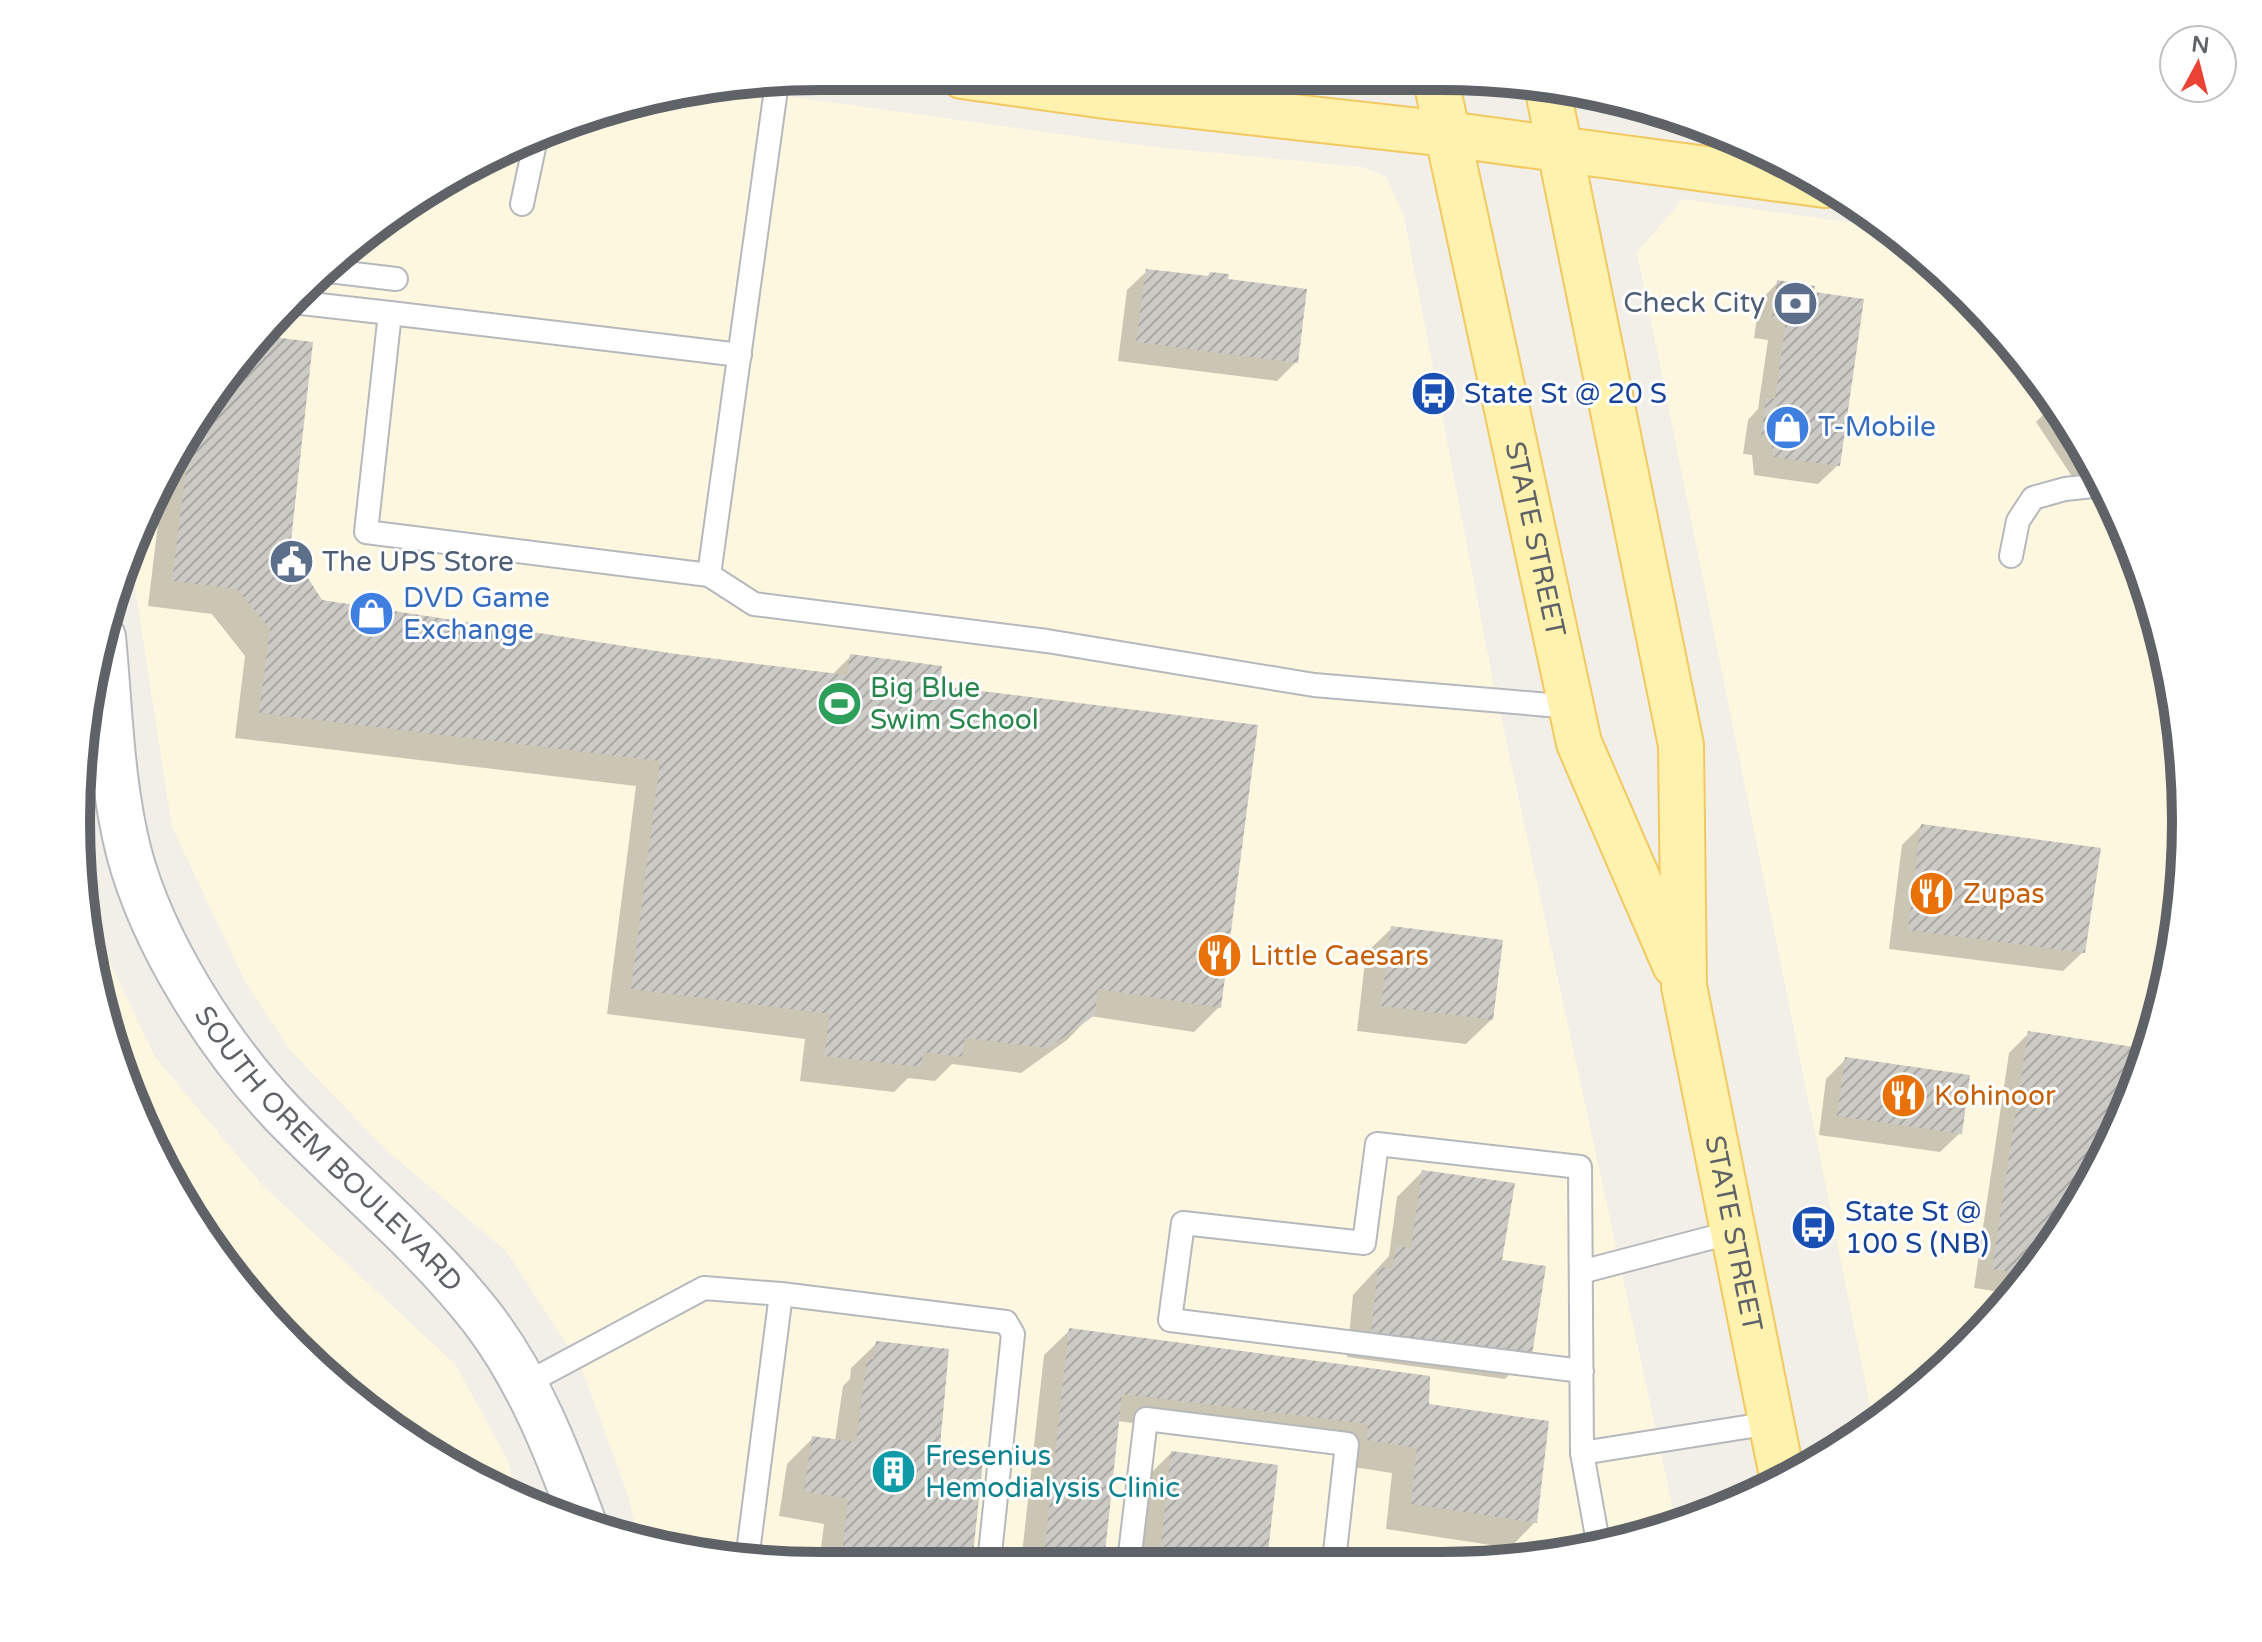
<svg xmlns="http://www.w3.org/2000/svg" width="2262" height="1642" viewBox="0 0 2262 1642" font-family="'Varela Round',sans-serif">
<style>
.commercial{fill:#fef7e0}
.shadow{fill:#0003}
.building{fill:url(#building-hatch)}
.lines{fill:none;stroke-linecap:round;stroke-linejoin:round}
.lane-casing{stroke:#b5b8bc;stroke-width:26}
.secondary-casing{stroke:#b6babf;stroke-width:48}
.primary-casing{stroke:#f2c960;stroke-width:48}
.lane{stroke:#fff;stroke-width:22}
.secondary{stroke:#fff;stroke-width:44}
.primary{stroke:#fff2af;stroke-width:44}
.labels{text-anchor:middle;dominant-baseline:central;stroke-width:6;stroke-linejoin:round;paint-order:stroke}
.service-label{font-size:28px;fill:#4e5e75;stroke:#fff;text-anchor:end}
.transit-label{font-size:28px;fill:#164399;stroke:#fff;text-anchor:start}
.shop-label{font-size:28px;fill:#366cbe;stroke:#fff;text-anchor:start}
.street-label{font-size:28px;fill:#5f6368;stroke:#fff}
.leisure-label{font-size:28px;fill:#27864d;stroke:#fff;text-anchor:start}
.food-label{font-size:28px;fill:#c56008;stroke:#fff;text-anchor:start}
.culture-label{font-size:28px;fill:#0d838f;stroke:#fff;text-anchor:start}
.rim{fill:none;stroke:#5f6368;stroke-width:10}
</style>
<defs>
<pattern id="building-hatch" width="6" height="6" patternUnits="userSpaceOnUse" patternTransform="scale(2)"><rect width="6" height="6" fill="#cccac5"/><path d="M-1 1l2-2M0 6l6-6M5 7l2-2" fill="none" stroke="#a9a8a4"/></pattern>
</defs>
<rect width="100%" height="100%" fill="#f1efe8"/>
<!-- commercial -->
<g class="commercial">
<path d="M728 88 1154 147 1362 167 1386 177 1404 216 1490 666 1675 1518 1539 1560 773 1564 638 1542 629 1498 581 1366 506 1251 385 1149 290 1050 245 981 172 827 134 581 140 529 153 492 261 330 407 201 628 102Z"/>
<path d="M1683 199 1875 226 2001 330 2086 449 2147 582 2180 724 2184 870 2160 1014 2109 1151 2032 1275 1932 1381 1873 1420 1637 252Z"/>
<path d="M83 907 155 1057 263 1186 456 1365 508 1461 520 1500 492 1489 368 1412 261 1312 133 1107 82 918Z"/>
</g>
<!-- shadow -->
<g class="shadow">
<path d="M1147 271 1226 281 1296 362 1277 381 1118 361 1127 290Z"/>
<path d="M1778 282 1838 465 1818 484 1754 475 1752 455 1743 454 1748 420 1758 409 1768 340 1754 338 1759 302Z"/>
<path d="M256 337 288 551 320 602 675 656 832 675 851 656 938 688 1219 1007 1194 1032 1090 1016 1067 1040 1021 1073 952 1064 935 1081 908 1078 894 1092 800 1081 805 1039 607 1014 636 786 235 738 245 656 212 614 148 606 164 475Z"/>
<path d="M2054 404 2086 449 2103 486 2075 481 2036 422Z"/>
<path d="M1921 826 2083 952 2063 971 1889 949 1902 845Z"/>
<path d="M1392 928 1492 1019 1466 1044 1357 1031 1366 953Z"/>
<path d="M2029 1033 2147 1051 2109 1151 2032 1275 2014 1294 1974 1288 2009 1053Z"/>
<path d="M1846 1059 1960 1133 1940 1152 1819 1135 1826 1079Z"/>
<path d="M1422 1172 1500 1262 1530 1354 1505 1379 1347 1357 1353 1295 1389 1256 1397 1197Z"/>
<path d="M1070 1330 1426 1405 1535 1522 1510 1548 1386 1529 1392 1473 1341 1465 1343 1449 1117 1421 1102 1562 1021 1563 1044 1355Z"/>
<path d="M877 1343 938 1448 982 1454 970 1563 819 1564 824 1524 779 1516 787 1464 813 1438 835 1441 843 1386 850 1379 851 1368Z"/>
<path d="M1171 1453 1275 1467 1265 1561 1137 1562 1146 1478Z"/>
</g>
<!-- building -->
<g class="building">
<path d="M1146 269 1208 276 1210 272 1229 274 1228 279 1307 289 1298 363 1136 342Z"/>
<path d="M1777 280 1815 286 1814 292 1864 299 1840 466 1773 457 1771 436 1761 435 1766 398 1775 399 1786 321 1772 319Z"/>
<path d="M257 335 313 342 290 550 322 600 676 654 847 675 850 654 942 666 940 686 1258 725 1221 1008 1098 989 1095 1015 1048 1048 965 1038 962 1057 923 1052 921 1067 824 1056 830 1014 631 989 660 761 259 713 270 629 237 589 172 581 190 436Z"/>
<path d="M1921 824 2101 848 2085 953 1908 930Z"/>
<path d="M1391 926 1503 940 1493 1020 1381 1006Z"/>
<path d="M2028 1031 2147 1049 2109 1151 2031 1275 1992 1269Z"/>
<path d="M1845 1057 1970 1075 1962 1134 1837 1116Z"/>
<path d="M1422 1170 1515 1183 1502 1260 1546 1266 1532 1355 1371 1333 1378 1268H1392L1396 1246 1411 1248Z"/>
<path d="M1069 1328 1430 1376 1429 1404 1549 1421 1537 1523 1411 1504 1417 1448 1366 1440 1368 1424 1122 1394 1104 1562 1043 1563Z"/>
<path d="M876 1341 949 1349 940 1446 984 1452 972 1563 841 1564 848 1499 804 1491 812 1436 856 1442 867 1358 874 1359Z"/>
<path d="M1171 1451 1278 1465 1267 1561 1159 1562Z"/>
</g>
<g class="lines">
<defs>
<g id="lane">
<path d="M522 204 535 143"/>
<path d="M329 271 396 279"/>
<path d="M293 302 390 313 366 532 709 575 754 604 1047 641 1314 685 1572 707"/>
<path d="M390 313 740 355"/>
<path d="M2011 556 2018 521 2033 498 2065 489 2103 485"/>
<path d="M709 575 777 82"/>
<path d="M1581 1272 1733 1232"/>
<path d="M1582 1371 1170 1320 1183 1223 1364 1243 1377 1144 1580 1167 1582 1453"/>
<path d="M525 1384 704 1288 781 1294 1006 1322 1013 1334 989 1563"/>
<path d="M1598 1542 1582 1453 1771 1423"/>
<path d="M747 1560 781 1294"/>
<path d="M1129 1562 1146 1419 1347 1444 1334 1561"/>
</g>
<g id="secondary">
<path id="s1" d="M103 637C110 709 111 783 129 853 153 943 217 1044 281 1112 347 1181 424 1243 483 1319 530 1381 557 1451 584 1524"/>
</g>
<g id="primary">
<path d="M962 76 1113 97 1447 134 1825 185"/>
<path id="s2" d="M1435 76 1579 743 1675 965"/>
<path id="s3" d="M1547 86 1681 745 1684 986 1783 1481"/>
</g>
</defs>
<!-- lane casing -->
<use href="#lane" class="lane-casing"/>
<!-- secondary casing -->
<use href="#secondary" class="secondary-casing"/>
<!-- primary casing -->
<use href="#primary" class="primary-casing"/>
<!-- lane -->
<use href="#lane" class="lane"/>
<!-- secondary -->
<use href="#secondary" class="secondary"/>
<!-- primary -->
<use href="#primary" class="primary"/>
</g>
<!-- icons -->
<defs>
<symbol id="bank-disc" viewBox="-11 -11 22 22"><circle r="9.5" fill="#5c6f8a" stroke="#fff"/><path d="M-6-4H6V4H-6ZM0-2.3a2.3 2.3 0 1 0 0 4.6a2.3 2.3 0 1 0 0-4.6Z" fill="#fff"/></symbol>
<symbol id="bus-disc" viewBox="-11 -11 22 22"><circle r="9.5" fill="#1a4fb4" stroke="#fff"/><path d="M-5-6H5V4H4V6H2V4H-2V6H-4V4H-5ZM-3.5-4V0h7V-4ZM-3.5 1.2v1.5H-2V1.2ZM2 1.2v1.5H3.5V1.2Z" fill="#fff"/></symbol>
<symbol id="shop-disc" viewBox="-11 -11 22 22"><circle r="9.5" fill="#3f7fe0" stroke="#fff"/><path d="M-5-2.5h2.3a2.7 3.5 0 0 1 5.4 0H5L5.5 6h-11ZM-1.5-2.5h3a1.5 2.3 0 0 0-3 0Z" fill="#fff"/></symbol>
<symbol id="civic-disc" viewBox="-11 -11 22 22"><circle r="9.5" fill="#5c6f8a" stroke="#fff"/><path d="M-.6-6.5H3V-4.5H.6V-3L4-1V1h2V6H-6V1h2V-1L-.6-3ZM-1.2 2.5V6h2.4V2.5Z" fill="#fff"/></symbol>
<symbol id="stadium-disc" viewBox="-11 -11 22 22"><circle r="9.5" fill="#2e9e5b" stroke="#fff"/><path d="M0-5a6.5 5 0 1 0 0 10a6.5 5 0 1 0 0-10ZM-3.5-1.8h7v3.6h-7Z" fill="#fff"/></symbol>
<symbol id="restaurant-disc" viewBox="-11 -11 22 22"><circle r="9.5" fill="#e8710a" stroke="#fff"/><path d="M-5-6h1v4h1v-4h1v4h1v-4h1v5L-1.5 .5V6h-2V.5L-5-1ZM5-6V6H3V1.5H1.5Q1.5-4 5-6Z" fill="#fff"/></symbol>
<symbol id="building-disc" viewBox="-11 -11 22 22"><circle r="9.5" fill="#0f9aa8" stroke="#fff"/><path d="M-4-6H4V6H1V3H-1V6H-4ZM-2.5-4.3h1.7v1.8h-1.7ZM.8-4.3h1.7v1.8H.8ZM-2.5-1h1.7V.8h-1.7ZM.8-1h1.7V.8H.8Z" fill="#fff"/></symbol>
</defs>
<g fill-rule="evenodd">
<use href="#bank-disc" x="1770" y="278" width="51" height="51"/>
<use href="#bus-disc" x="1408" y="368" width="51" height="51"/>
<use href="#shop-disc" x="1762" y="402" width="51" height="51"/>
<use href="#civic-disc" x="266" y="536" width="51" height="51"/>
<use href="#shop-disc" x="346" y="588" width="51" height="51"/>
<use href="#stadium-disc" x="814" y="678" width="51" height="51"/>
<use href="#restaurant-disc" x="1906" y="868" width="51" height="51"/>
<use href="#restaurant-disc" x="1194" y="930" width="51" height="51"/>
<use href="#restaurant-disc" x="1878" y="1070" width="51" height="51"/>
<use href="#bus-disc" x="1788" y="1202" width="51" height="51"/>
<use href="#building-disc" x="868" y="1446" width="51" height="51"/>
</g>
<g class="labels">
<!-- service labels -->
<g class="service-label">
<text x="1765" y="303">Check City</text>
<text x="322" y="562" text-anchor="start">The UPS Store</text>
</g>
<!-- transit labels -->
<g class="transit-label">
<text x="1464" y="394">State St @ 20 S</text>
<text x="1845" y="1212">State St @<tspan x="1845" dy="32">100 S (NB)</tspan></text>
</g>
<!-- shop labels -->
<g class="shop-label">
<text x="1818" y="427">T-Mobile</text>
<text x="403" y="598">DVD Game<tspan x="403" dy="32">Exchange</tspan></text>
</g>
<!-- street labels -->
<g class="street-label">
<text stroke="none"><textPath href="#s2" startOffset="474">STATE STREET</textPath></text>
<text stroke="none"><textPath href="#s1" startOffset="580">SOUTH OREM BOULEVARD</textPath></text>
<text stroke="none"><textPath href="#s3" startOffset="1166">STATE STREET</textPath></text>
</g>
<!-- leisure labels -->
<g class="leisure-label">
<text x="870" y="688">Big Blue<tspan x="870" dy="32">Swim School</tspan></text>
</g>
<!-- food labels -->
<g class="food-label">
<text x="1963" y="894">Zupas</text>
<text x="1250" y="956">Little Caesars</text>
<text x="1934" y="1096">Kohinoor</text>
</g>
<!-- culture labels -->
<g class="culture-label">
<text x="925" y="1456">Fresenius<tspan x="925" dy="32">Hemodialysis Clinic</tspan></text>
</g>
</g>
<!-- crop -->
<path d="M0 0H2262V1642H0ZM821 90H1441A731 731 0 0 1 2172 821V821A731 731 0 0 1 1441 1552H821A731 731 0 0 1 90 821V821A731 731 0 0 1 821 90Z" fill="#fff" fill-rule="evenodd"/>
<path class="rim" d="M821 90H1441A731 731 0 0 1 2172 821V821A731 731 0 0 1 1441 1552H821A731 731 0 0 1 90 821V821A731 731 0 0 1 821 90Z"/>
<!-- north arrow -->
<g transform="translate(2198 64) rotate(7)"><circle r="38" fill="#ffffff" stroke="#bfc1c3" stroke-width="2"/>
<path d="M0-6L14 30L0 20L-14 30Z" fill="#ea4335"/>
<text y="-12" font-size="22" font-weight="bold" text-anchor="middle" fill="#5f6368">N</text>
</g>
</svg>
